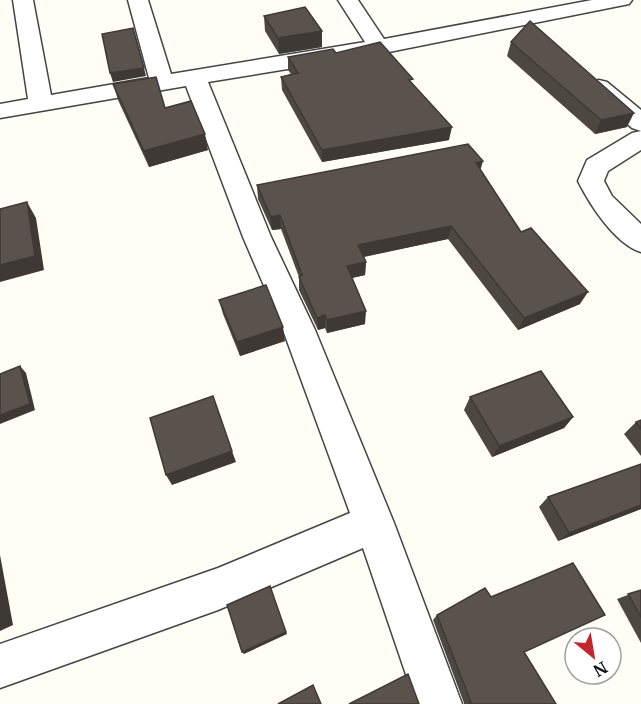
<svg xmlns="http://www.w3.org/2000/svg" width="641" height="704" viewBox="0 0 641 704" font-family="Merriweather,serif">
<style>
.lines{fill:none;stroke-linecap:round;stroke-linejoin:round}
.street-casing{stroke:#444;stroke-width:3}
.street{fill:#fff;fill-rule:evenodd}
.wall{fill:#4d4742}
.shaded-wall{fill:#3f3936}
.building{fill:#5a524d;stroke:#3f3936;stroke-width:1.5}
</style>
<rect width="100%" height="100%" fill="#fffdf5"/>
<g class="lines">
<defs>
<g id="street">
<path d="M13 0H33L51 95 149 78 128 0H148L171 74 365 42 338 0H358L384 39 592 0H632L629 4 379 54 208 82 271 237 315 330 394 523 462 704H416L363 548 218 610 0 688V644L218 568 350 513 283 330 243 237 186 86 0 118V104L28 99Z"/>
<path d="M599 80 607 82 641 110V131L632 128 591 92 587 87 591 82Z"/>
<path d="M641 131V150L608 171 604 181 612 196 641 224V252C615 244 590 205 578 181L587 160 632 133Z"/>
</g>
</defs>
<!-- street casing -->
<use href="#street" class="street-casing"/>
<!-- street -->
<use href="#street" class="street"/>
</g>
<!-- wall -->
<g class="wall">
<path d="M264 16 322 31V47L279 54 265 31Z"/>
<path d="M511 42 627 127 595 134 507 56Z"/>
<path d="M336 53 412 83 449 140 322 162 282 90 281 77 291 74 288 70V57Z"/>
<path d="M113 84 165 108 208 150 149 167 118 100Z"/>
<path d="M481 170 521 232 580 304 518 330 448 239 364 257 366 262 365 275 352 278 365 324 327 333 325 328 318 330 299 290V277L281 229 272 230 258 199 257 185Z"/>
<path d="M219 300 285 341 240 356 223 314Z"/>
<path d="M470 397 573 417 564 428 492 457 464 410Z"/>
<path d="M641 420V456L624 434 636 422Z"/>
<path d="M548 497 641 509 558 541 539 507Z"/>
<path d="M641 590V643L617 599Z"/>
<path d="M437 615 524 652 556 704H464V703L433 620Z"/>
</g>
<!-- shaded-wall -->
<g class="shaded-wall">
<path d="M322 31V47L279 54 278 38Z"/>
<path d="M144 68 146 76 113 82 110 73Z"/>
<path d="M634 113 627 127 595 134 601 120Z"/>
<path d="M452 127 449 140 322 162V150Z"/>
<path d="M205 134 208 150 149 167 144 151Z"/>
<path d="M483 161 479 175 476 163Z"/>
<path d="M27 202 36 218 44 270 0 282V265Z"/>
<path d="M280 215 281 229 272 230 271 217Z"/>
<path d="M451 226 448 239 357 258 358 245Z"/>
<path d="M366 262 365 275 347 279V266Z"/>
<path d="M588 292 580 304 518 330 524 318Z"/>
<path d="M366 311 365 324 327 333V320Z"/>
<path d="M325 315V328L318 330 317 318Z"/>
<path d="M283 327 285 341 240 356 237 342Z"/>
<path d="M20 366 26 373 35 410 0 424V415Z"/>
<path d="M573 417 564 428 492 457 499 446Z"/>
<path d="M232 451 236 462 172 485 166 475Z"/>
<path d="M641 505V509L558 541 569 533Z"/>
<path d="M0 555 13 625 0 631Z"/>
<path d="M286 632 287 634 244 654 242 652Z"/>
</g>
<!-- building -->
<g class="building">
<path d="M305 7 322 31 278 38 264 16Z"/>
<path d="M530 21 634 113 601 120 511 42Z"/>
<path d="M133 28 144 68 110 73 102 34Z"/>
<path d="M380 42 413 79 409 80 452 127 322 150 281 77 298 73 288 57 333 49 336 53Z"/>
<path d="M156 77 165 108 191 101 205 134 144 151 113 84Z"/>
<path d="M468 144 483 161 476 163 521 232 531 228 588 292 524 318 451 226 358 245 366 262 347 266 366 311 327 320 325 315 317 318 299 277 302 275 280 215 271 217 257 185Z"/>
<path d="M27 202 35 256 0 265V209Z"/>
<path d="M266 285 283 327 237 342 219 300Z"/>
<path d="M20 366 30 404 0 415V374Z"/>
<path d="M541 371 573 417 499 446 470 397Z"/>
<path d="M213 396 232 451 166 475 150 418Z"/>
<path d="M641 420V429L636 422Z"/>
<path d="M641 464V505L569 533 548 497Z"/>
<path d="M573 563 605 615 524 652 556 704H469L471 702 437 615 485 588 491 597Z"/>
<path d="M270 586 286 632 242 652 227 605Z"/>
<path d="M641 590V617L628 594Z"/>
<path d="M408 674 419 704H349Z"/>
<path d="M313 685 321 704H278Z"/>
</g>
<!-- north arrow -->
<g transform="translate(593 656) rotate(150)"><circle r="28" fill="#ffffff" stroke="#a0a0a0" stroke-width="1.5"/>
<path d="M0-4.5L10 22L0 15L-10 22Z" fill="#c4262e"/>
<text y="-9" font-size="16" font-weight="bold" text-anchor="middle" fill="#111111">N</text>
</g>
</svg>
